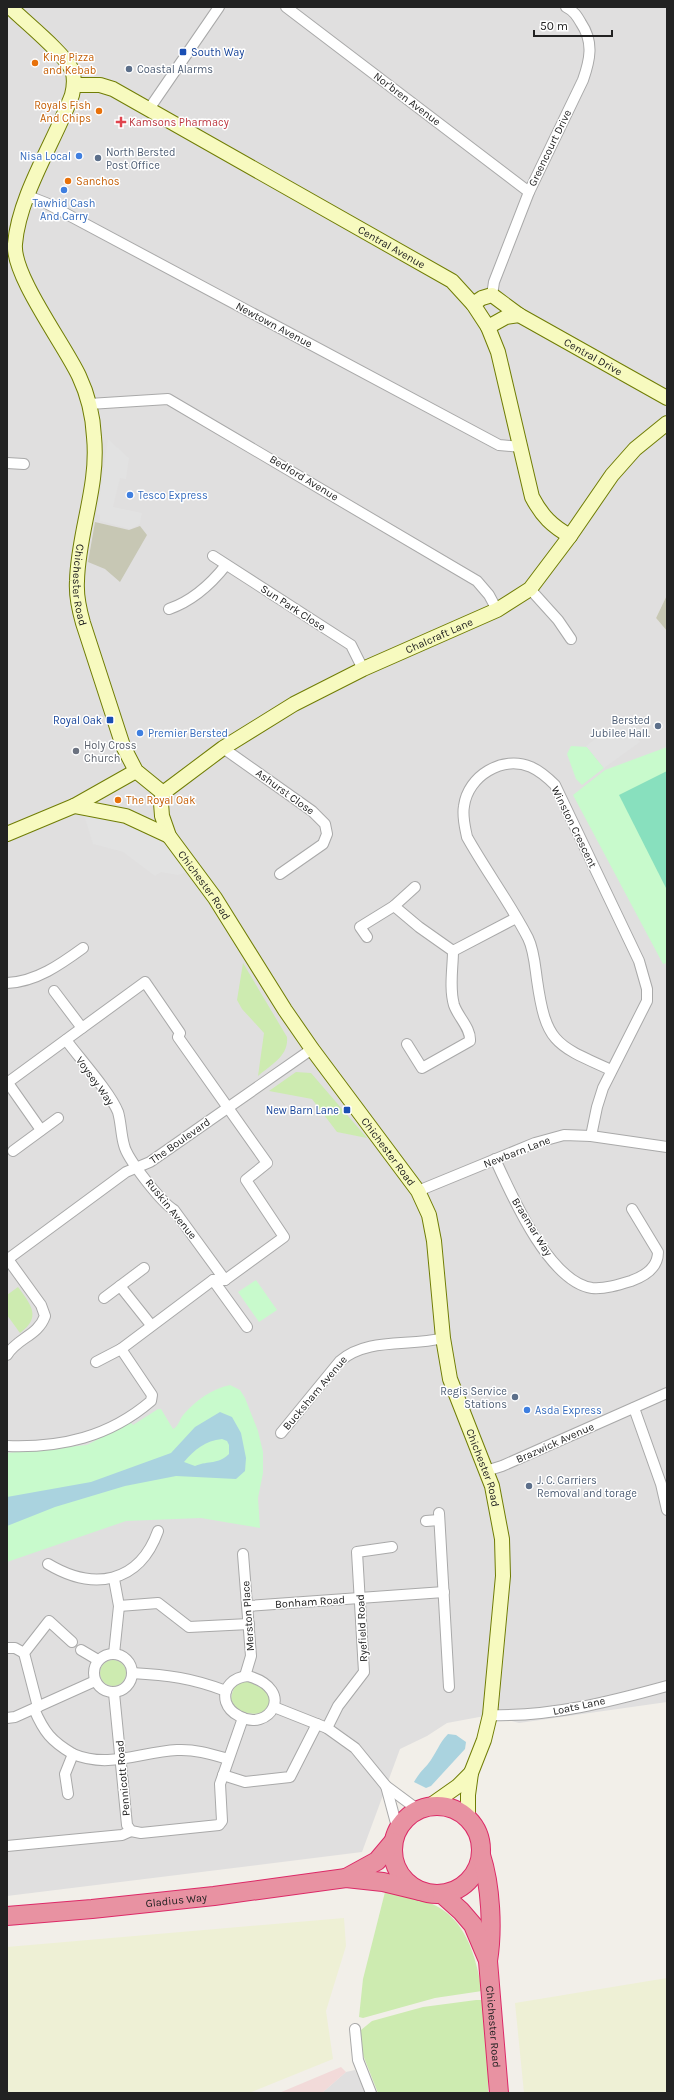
<svg xmlns="http://www.w3.org/2000/svg" width="674" height="2100" viewBox="0 0 674 2100" font-family="Karla,sans-serif">
<style>
.residential{fill:#e0dfdf}
.commercial{fill:#f2dad9}
.construction{fill:#c7c7b4}
.farmland{fill:#eef0d5}
.grass{fill:#cdebb0}
.park{fill:#c8facc}
.pitch{fill:#88e0be}
.parking{fill:#e2e2e2}
.water{fill:#aad3df;fill-rule:evenodd}
.lines{fill:none;stroke-linecap:round;stroke-linejoin:round}
.street-casing{stroke:#a9a9a9;stroke-width:12}
.secondary-casing{stroke:#707d05;stroke-width:16}
.highway-casing{stroke:#dc2a67;stroke-width:20}
.street{stroke:#fff;stroke-width:10}
.secondary{stroke:#f7fabf;stroke-width:14}
.highway{stroke:#e892a2;stroke-width:18}
.transit-dot{fill:#1a4fb4;stroke:#fff;stroke-width:1.5}
.food-dot{fill:#e8710a;stroke:#fff;stroke-width:1.5}
.service-dot{fill:#5c6f8a;stroke:#fff;stroke-width:1.5}
.health-dot{fill:#e0444e;stroke:#fff;stroke-width:1.5}
.shop-dot{fill:#3f7fe0;stroke:#fff;stroke-width:1.5}
.worship-dot{fill:#6b7280;stroke:#fff;stroke-width:1.5}
.labels{text-anchor:middle;dominant-baseline:central;stroke-width:3;stroke-linejoin:round;paint-order:stroke}
.transit-label{font-size:11px;fill:#164399;stroke:#fff;text-anchor:end}
.food-label{font-size:11px;fill:#c56008;stroke:#fff;text-anchor:start}
.service-label{font-size:11px;fill:#4e5e75;stroke:#fff;text-anchor:start}
.street-label{font-size:11px;fill:#222;stroke:#fff}
.health-label{font-size:11px;fill:#be3a42;stroke:#fff;text-anchor:start}
.shop-label{font-size:11px;fill:#366cbe;stroke:#fff;text-anchor:start}
.worship-label{font-size:11px;fill:#5b616d;stroke:#fff;text-anchor:start}
</style>
<rect width="100%" height="100%" fill="#f2efe9"/>
<!-- residential -->
<g class="residential">
<path d="M7 7H667V595L656 618 667 631V747L654 753 667 963V1702L519 1723 490 1715 447 1723 427 1736 400 1749 362 1852 7 1896Z"/>
<path d="M355 2070 366 2093H322L346 2072Z"/>
</g>
<!-- commercial -->
<path class="commercial" d="M341 2067 346 2072 322 2093H279Z"/>
<!-- construction -->
<g class="construction">
<path d="M95 522 129 530 140 526 147 535 120 582 105 569 88 562Z"/>
<path d="M667 595V631L656 618Z"/>
</g>
<!-- farmland -->
<g class="farmland">
<path d="M344 1918 346 1946 326 2011 333 2059 249 2093H7V1947Z"/>
<path d="M667 1978V2093H524L515 2003Z"/>
</g>
<!-- grass -->
<g class="grass">
<path d="M243 963 287 1037C289 1056 271 1065 258 1076L264 1033 242 1009 237 1000Z"/>
<path d="M296 1072 311 1073 367 1138 337 1132 312 1099 269 1091Z"/>
<path d="M18 1287C31 1305 42 1317 20 1333L7 1315V1295Z"/>
<circle cx="113" cy="1673" r="13"/>
<path d="M247 1681 266 1690 270 1702 265 1713C250 1715 236 1714 231 1699 233 1688 235 1682 247 1681Z"/>
<path d="M385 1892C400 1895 416 1897 430 1903 466 1917 476 1957 482 1991L435 1998 363 2018 359 2017 363 1979Z"/>
<path d="M476 2000H482L488 2065V2093H378L361 2050V2030L372 2021 423 2007Z"/>
</g>
<!-- park -->
<g class="park">
<path d="M571 746 587 747 604 768 582 785 576 779 567 754Z"/>
<path d="M667 747V963L663 964 573 795 605 770Z"/>
<path d="M256 1280 277 1310 259 1322 238 1292Z"/>
<path d="M230 1385 240 1390 245 1398 258 1431 263 1452V1473L258 1498 260 1528 201 1518 126 1521 7 1562V1453L87 1445 130 1422 133 1425 158 1409H161L173 1429C180 1425 179 1419 184 1414 196 1400 212 1389 230 1385Z"/>
</g>
<!-- pitch -->
<path class="pitch" d="M667 771V890L619 795Z"/>
<!-- parking -->
<g class="parking">
<path d="M108 439 129 458 126 479 120 478 113 507 142 513 140 524 130 529 100 521V515L97 514Z"/>
<path d="M631 715 640 729 635 733 640 742 604 768 586 746 614 724Z"/>
<path d="M84 815 105 818 146 831 166 845 187 872 178 875 161 872 155 876 123 852 93 844Z"/>
</g>
<!-- water -->
<g class="water">
<path d="M220 1412 232 1417 241 1433 246 1458 245 1471 236 1479 176 1476 125 1486 55 1507 7 1526V1497L91 1482 171 1453 195 1427ZM222 1439 227 1441 229 1445V1454C217 1465 210 1460 195 1466L184 1462C195 1449 205 1441 222 1439Z"/>
<path d="M448 1734 456 1735 466 1742 465 1749 431 1786 426 1788 414 1782C420 1772 422 1771 428 1764 436 1754 439 1743 448 1734Z"/>
</g>
<g class="lines">
<defs>
<g id="street">
<path d="M286 7 529 192"/>
<path d="M149 109 219 7"/>
<path d="M28 196 46 203 499 445 521 447"/>
<path d="M492 295 494 282 529 192 583 80C590 60 594 42 581 23 577 16 574 11 566 7"/>
<path d="M89 404 168 399 477 581 489 595 497 610"/>
<path d="M7 463 24 464"/>
<path d="M213 556 351 645 363 669"/>
<path d="M530 589 558 620 571 639"/>
<path d="M169 609C192 601 211 584 226 565"/>
<path d="M223 748 312 811 325 824 327 834 323 844 280 874"/>
<path d="M394 906 419 927 453 951 516 918"/>
<path d="M367 937 360 927 394 906 415 887"/>
<path d="M7 983C36 982 61 964 83 948"/>
<path d="M54 991 82 1028 145 982 180 1033 178 1037 267 1163 246 1180 284 1237 225 1280"/>
<path d="M66 1040C80 1059 110 1092 118 1112 121 1122 121 1135 124 1145 127 1159 162 1203 174 1210L225 1280"/>
<path d="M407 1044 422 1068 470 1041C471 1028 458 1017 454 1005 449 988 453 967 453 951"/>
<path d="M7 1083 82 1028"/>
<path d="M8 1083 41 1130"/>
<path d="M591 1136 597 1107 603 1088 647 1001V989L639 961 555 785C548 778 540 771 531 767 502 755 468 776 464 806 462 817 465 827 467 837 486 871 510 903 528 938 534 950 535 966 537 980 546 1043 555 1045 611 1070"/>
<path d="M13 1151 58 1118"/>
<path d="M495 1159C511 1194 549 1282 592 1288 605 1289 618 1285 631 1281 645 1276 658 1267 658 1252L632 1209"/>
<path d="M418 1191 535 1143 564 1135 591 1136 667 1147"/>
<path d="M7 1258 41 1305 45 1316C38 1336 17 1338 7 1355"/>
<path d="M8 1259 126 1172 150 1162 312 1049"/>
<path d="M213 1280 247 1327"/>
<path d="M120 1286 144 1268"/>
<path d="M104 1298 120 1286 151 1325"/>
<path d="M96 1362 121 1349 213 1280H225"/>
<path d="M634 1408 661 1484 667 1510"/>
<path d="M281 1433 340 1361C368 1337 409 1347 443 1338"/>
<path d="M7 1446C61 1448 109 1437 151 1401L152 1395 121 1349"/>
<path d="M486 1471 502 1466 667 1393"/>
<path d="M439 1513 449 1687"/>
<path d="M426 1521 439 1520"/>
<path d="M243 1554 251 1656 245 1676"/>
<path d="M48 1564C93 1591 139 1584 158 1531"/>
<path d="M119 1606 158 1603 189 1627 249 1624"/>
<path d="M248 1606 444 1592"/>
<path d="M7 1648H15L24 1653"/>
<path d="M81 1650 98 1660"/>
<circle cx="113" cy="1673" r="19"/>
<path d="M114 1654 119 1606 114 1579"/>
<path d="M132 1673C168 1675 192 1678 226 1691"/>
<path d="M248 1676C297 1690 269 1733 239 1716 233 1713 228 1708 226 1702 222 1687 234 1677 248 1676Z"/>
<path d="M114 1693 127 1825 131 1831 141 1833 219 1825 222 1821 220 1784 243 1718"/>
<path d="M38 1707 24 1653 49 1621 72 1642"/>
<path d="M274 1707 327 1728 355 1748 386 1786 417 1809"/>
<path d="M34 1709C44 1732 51 1741 73 1754"/>
<path d="M490 1715C550 1717 609 1702 667 1686"/>
<path d="M7 1718 15 1717 95 1681"/>
<path d="M327 1728 338 1706 364 1672 357 1552 392 1547"/>
<path d="M223 1775 245 1782 290 1777 317 1724"/>
<path d="M386 1786 397 1827"/>
<path d="M68 1794 65 1774 73 1754C109 1769 140 1752 177 1750 195 1749 211 1754 228 1759"/>
<path d="M7 1846 122 1835 131 1831"/>
<path d="M355 2029 358 2060 371 2093"/>
</g>
<g id="secondary">
<path id="s1" d="M10 7C25 22 64 53 72 70 75 78 74 87 72 95 55 141 19 195 15 244 12 275 64 344 79 376 88 395 93 416 94 437 99 486 78 533 77 581 76 595 79 609 83 623L123 746 136 771 163 793"/>
<path id="s2" d="M74 85H100L113 89 452 281 473 304 488 327 498 352 532 497C542 516 552 526 570 536"/>
<path id="s3" d="M473 304 482 298 492 295 519 315 667 398"/>
<path d="M488 327 506 317 519 315"/>
<path id="s4" d="M163 793 161 803 162 816 169 836 215 898 285 1010 312 1049 418 1191 429 1215 434 1241 443 1338 450 1379 492 1486 502 1539 503 1576 490 1715 484 1740 471 1773 468 1795V1818"/>
<path id="s5" d="M163 793 223 748 294 704 363 669 497 610 530 589 570 536 612 475 635 449 667 423"/>
<path d="M74 806 126 816 169 836"/>
<path d="M7 834 74 806 136 771"/>
<path d="M431 1805 458 1786 471 1773"/>
</g>
<g id="highway">
<circle cx="437" cy="1850" r="44"/>
<path id="s6" d="M481 1855C491 1886 493 1930 488 1961L499 2093"/>
<path d="M346 1878 377 1861 393 1842"/>
<path d="M442 1894 461 1911 473 1925 487 1958"/>
<path id="s7" d="M7 1916 92 1909 214 1896 346 1878 383 1882 420 1891"/>
</g>
</defs>
<!-- street casing -->
<use href="#street" class="street-casing"/>
<!-- secondary casing -->
<use href="#secondary" class="secondary-casing"/>
<!-- highway casing -->
<use href="#highway" class="highway-casing"/>
<!-- street -->
<use href="#street" class="street"/>
<!-- secondary -->
<use href="#secondary" class="secondary"/>
<!-- highway -->
<use href="#highway" class="highway"/>
</g>
<!-- markers -->
<g class="transit-dot">
<rect x="179" y="48" width="8" height="8" rx="2"/>
<rect x="106" y="716" width="8" height="8" rx="2"/>
<rect x="343" y="1106" width="8" height="8" rx="2"/>
</g>
<g class="food-dot">
<circle cx="35" cy="63" r="4"/>
<circle cx="99" cy="111" r="4"/>
<circle cx="68" cy="181" r="4"/>
<circle cx="118" cy="800" r="4"/>
</g>
<g class="service-dot">
<circle cx="129" cy="69" r="4"/>
<circle cx="98" cy="158" r="4"/>
<circle cx="658" cy="726" r="4"/>
<circle cx="515" cy="1397" r="4"/>
<circle cx="529" cy="1486" r="4"/>
</g>
<path class="health-dot" d="M119 116h4v4h4v4h-4v4h-4v-4h-4v-4h4z"/>
<g class="shop-dot">
<circle cx="79" cy="156" r="4"/>
<circle cx="64" cy="190" r="4"/>
<circle cx="130" cy="495" r="4"/>
<circle cx="140" cy="733" r="4"/>
<circle cx="527" cy="1410" r="4"/>
</g>
<circle class="worship-dot" cx="76" cy="751" r="4"/>
<g class="labels">
<!-- transit labels -->
<g class="transit-label">
<text x="191" y="52" text-anchor="start">South Way</text>
<text x="102" y="720">Royal Oak</text>
<text x="339" y="1110">New Barn Lane</text>
</g>
<!-- food labels -->
<g class="food-label">
<text x="43" y="57">King Pizza<tspan x="43" dy="13">and Kebab</tspan></text>
<text x="91" y="105" text-anchor="end">Royals Fish<tspan x="91" dy="13">And Chips</tspan></text>
<text x="76" y="181">Sanchos</text>
<text x="126" y="800">The Royal Oak</text>
</g>
<!-- service labels -->
<g class="service-label">
<text x="137" y="69">Coastal Alarms</text>
<text x="106" y="152">North Bersted<tspan x="106" dy="13">Post Office</tspan></text>
<text x="650" y="720" text-anchor="end">Bersted<tspan x="650" dy="13">Jubilee Hall.</tspan></text>
<text x="507" y="1391" text-anchor="end">Regis Service<tspan x="507" dy="13">Stations</tspan></text>
<text x="537" y="1480">J. C. Carriers<tspan x="537" dy="13">Removal and torage</tspan></text>
</g>
<!-- street labels -->
<g class="street-label">
<text transform="translate(407 99) rotate(37)">Nor'bren Avenue</text>
<text transform="translate(550 148) rotate(-64)">Greencourt Drive</text>
<text stroke="none"><textPath href="#s2" startOffset="360">Central Avenue</textPath></text>
<text transform="translate(274 325) rotate(28)">Newtown Avenue</text>
<text stroke="none"><textPath href="#s3" startOffset="140">Central Drive</textPath></text>
<text transform="translate(304 478) rotate(31)">Bedford Avenue</text>
<text stroke="none"><textPath href="#s1" startOffset="635">Chichester Road</textPath></text>
<text transform="translate(293 608) rotate(33)">Sun Park Close</text>
<text stroke="none"><textPath href="#s5" startOffset="319">Chalcraft Lane</textPath></text>
<text transform="translate(285 792) rotate(36)">Ashurst Close</text>
<text transform="translate(574 827) rotate(64)">Winston Crescent</text>
<text stroke="none"><textPath href="#s4" startOffset="105">Chichester Road</textPath></text>
<text transform="translate(95 1081) rotate(54)">Voysey Way</text>
<text transform="translate(180 1141) rotate(-35)">The Boulevard</text>
<text stroke="none"><textPath href="#s4" startOffset="429">Chichester Road</textPath></text>
<text transform="translate(517 1152) rotate(-21)">Newbarn Lane</text>
<text transform="translate(171 1209) rotate(51)">Ruskin Avenue</text>
<text transform="translate(532 1227) rotate(58)">Braemar Way</text>
<text transform="translate(315 1393) rotate(-50)">Bucksham Avenue</text>
<text transform="translate(555 1443) rotate(-24)">Brazwick Avenue</text>
<text stroke="none"><textPath href="#s4" startOffset="765">Chichester Road</textPath></text>
<text transform="translate(310 1602) rotate(-4)">Bonham Road</text>
<text transform="translate(248 1616) rotate(-94)">Merston Place</text>
<text transform="translate(362 1628) rotate(-93)">Ryefield Road</text>
<text transform="translate(579 1706) rotate(-12)">Loats Lane</text>
<text transform="translate(123 1778) rotate(-95)">Pennicott Road</text>
<text stroke="none"><textPath href="#s7" startOffset="170">Gladius Way</textPath></text>
<text stroke="none"><textPath href="#s6" startOffset="173">Chichester Road</textPath></text>
</g>
<!-- health labels -->
<g class="health-label">
<text x="129" y="122">Kamsons Pharmacy</text>
</g>
<!-- shop labels -->
<g class="shop-label">
<text x="71" y="156" text-anchor="end">Nisa Local</text>
<text x="64" y="203" text-anchor="middle">Tawhid Cash<tspan x="64" dy="13">And Carry</tspan></text>
<text x="138" y="495">Tesco Express</text>
<text x="148" y="733">Premier Bersted</text>
<text x="535" y="1410">Asda Express</text>
</g>
<!-- worship labels -->
<g class="worship-label">
<text x="84" y="745">Holy Cross<tspan x="84" dy="13">Church</tspan></text>
</g>
</g>
<!-- border -->
<rect width="674" height="2100" fill="none" stroke="#222222" stroke-width="16"/>
<!-- scale -->
<path d="M534 30v6h78v-6" fill="none" stroke="#222222" stroke-width="2"/>
<text x="540" y="30" font-size="12" fill="#222222" stroke="#ffffff" stroke-width="3" paint-order="stroke">50 m</text>
</svg>
